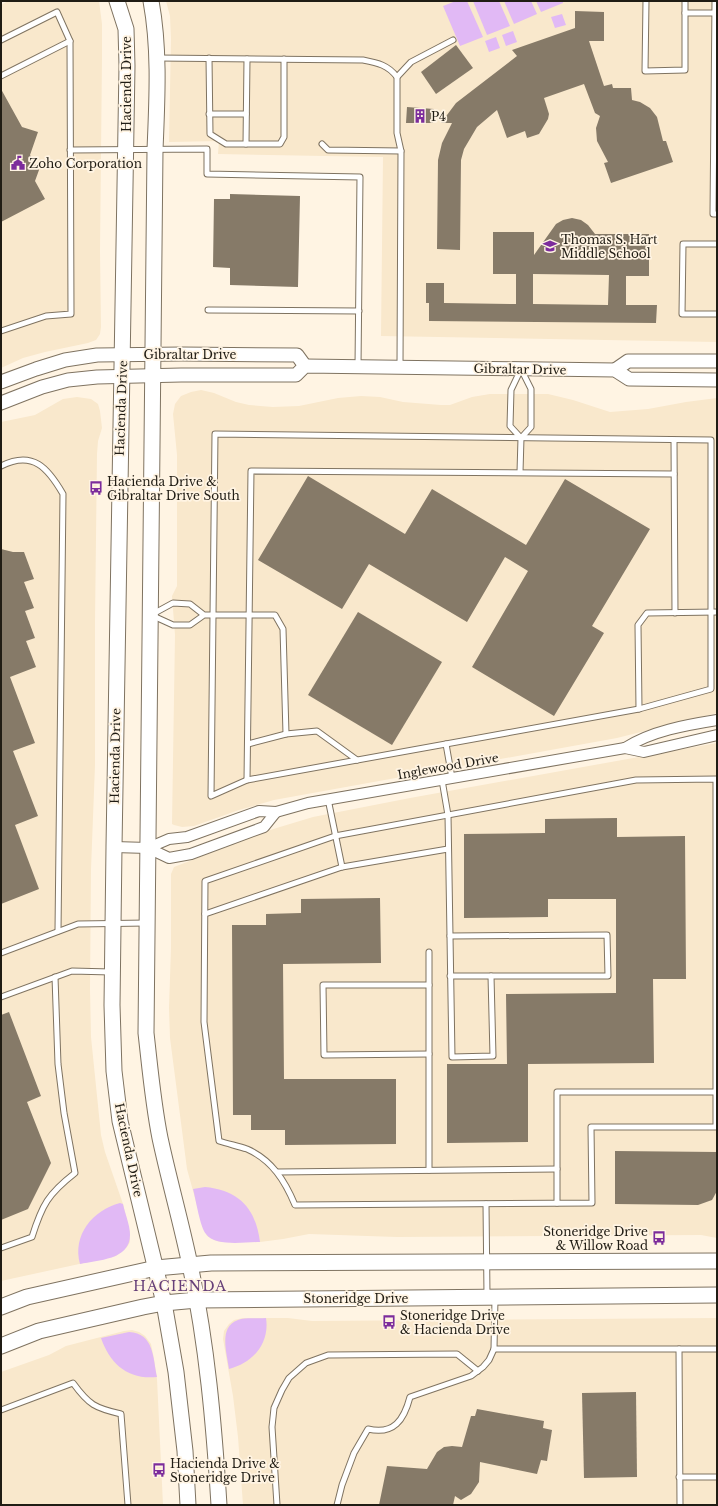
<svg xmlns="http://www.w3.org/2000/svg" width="718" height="1506" viewBox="0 0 718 1506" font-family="'Libre Baskerville',serif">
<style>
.built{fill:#f9e8cc}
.green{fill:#e1b9f5}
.building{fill:#867a68;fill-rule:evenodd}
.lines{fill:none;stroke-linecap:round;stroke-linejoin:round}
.service-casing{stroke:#7f7361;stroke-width:7}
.minor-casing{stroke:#7f7361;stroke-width:12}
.tertiary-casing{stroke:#7f7361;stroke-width:15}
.secondary-casing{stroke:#7f7361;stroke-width:17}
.service{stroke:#fff;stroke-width:5}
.minor{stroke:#fff;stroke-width:10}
.tertiary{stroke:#fff;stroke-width:13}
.secondary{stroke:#fff;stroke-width:15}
.labels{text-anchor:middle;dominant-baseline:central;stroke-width:3.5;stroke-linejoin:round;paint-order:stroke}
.street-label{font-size:12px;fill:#201c14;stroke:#fff4e3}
.poi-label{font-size:12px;fill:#201c14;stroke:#fff4e3;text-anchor:start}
.quarter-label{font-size:14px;letter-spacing:1px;fill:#674079;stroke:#fff4e3}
</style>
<rect width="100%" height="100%" fill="#fff4e3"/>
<!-- built -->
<g class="built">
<path d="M8 1H99L102 24V56L100 251 101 327 100 334 96 340 88 343 45 352 23 358 1 368V5Z"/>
<path d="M166 1H717V342L381 336 383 157 218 154 219 141 169 142 171 39 170 16Z"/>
<path d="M201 390 214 393 236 402 249 405 273 407 299 406 338 398 361 396 380 397 403 402 441 405H450L472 397 490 394H548L573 400 610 412 648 409 686 402 717 398V713L617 738 274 800 239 810 194 826 182 827 174 825 172 824 175 635 172 596 177 586V455L173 414 175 404 181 396 191 392Z"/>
<path d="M77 397 91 399 98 404 100 411 102 428 98 441 97 454 95 622V765L91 869 90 989 91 1037 101 1135 105 1152 123 1204 130 1233V1242L127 1247 116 1256 1 1281V422L35 415 63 399Z"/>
<path d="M717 743V1238L701 1235 397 1237 309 1234 283 1239 260 1242H221L214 1240 207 1236 203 1227 187 1169 170 1038 169 1008 171 948V874L174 867 270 830 313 817 410 798Z"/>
<path d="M243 1318H288L312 1321 717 1318V1505H243L238 1437 233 1396 223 1339 224 1331 229 1324 234 1320Z"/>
<path d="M132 1330 139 1332 145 1336 151 1344 154 1359 157 1379 163 1505H1V1372L49 1355 66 1346 124 1331Z"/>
</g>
<!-- green -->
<g class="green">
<path d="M456 1H467L483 37 460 46 443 6Z"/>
<path d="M473 1H499L510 26 487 35Z"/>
<path d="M504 1H531L537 14 514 24Z"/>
<path d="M536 1H563V3L541 12Z"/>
<path d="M562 14 566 25 555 28 551 17Z"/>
<path d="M513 31 517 42 506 46 502 35Z"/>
<path d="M496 37 500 48 489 52 485 41Z"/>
<path d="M205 1187C239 1190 256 1209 260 1242 245 1242 215 1247 206 1234 200 1227 196 1200 193 1189Z"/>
<path d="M120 1203 123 1204C125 1214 130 1225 130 1235 130 1260 98 1260 80 1264 72 1235 93 1210 120 1203Z"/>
<path d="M266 1318C270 1343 253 1363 229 1369 227 1353 218 1327 238 1320 246 1317 258 1319 266 1318Z"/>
<path d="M129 1332C154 1333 153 1358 157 1377 128 1380 110 1364 101 1338Z"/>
</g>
<!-- building -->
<g class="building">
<path d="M575 11 604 12V41H589L604 86 612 84 613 88H631L632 100 640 102 650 108 657 117 663 141H666L673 162 611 183 604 163 608 162 597 141 596 128 600 116 595 113 584 84 544 98 549 114 548 119 539 134 527 138 525 131 507 138 497 110 477 127 464 149 461 160 460 250 437 249 438 160 442 143 452 123H441L456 103 517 56 512 50 575 28Z"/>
<path d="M456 45 473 68 436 94 421 72Z"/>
<path d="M1 89 22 127 38 132 30 155 39 170 35 181 45 199 1 222Z"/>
<path d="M407 107 434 109 433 123H406Z"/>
<path d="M230 194 300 196 298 287 230 285V268L213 267 214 199H230Z"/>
<path d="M572 218 581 220 588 225 595 234H649V276H626V305H657L656 323 429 321V303H426V283H444V303L516 304V274H493V232H534V255L556 224 563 220ZM533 274 609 275 608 305 533 304Z"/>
<path d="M308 476 405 534 432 489 526 545 565 479 650 529 592 626 604 633 554 716 472 667 528 571 505 557 467 622 369 564 342 609 258 560Z"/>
<path d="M1 549 13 552H24L34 579 24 582 34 608 25 611 35 638 26 641 36 667 10 677 35 743 13 751 38 816 15 825 39 889 1 904Z"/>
<path d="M358 612 442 662 392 745 308 695Z"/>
<path d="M617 818V837L685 836 686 979H653L654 1063 528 1064V1142L447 1143V1064H507L506 994 616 993V899H548V917L464 918V834L545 833V819Z"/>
<path d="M380 898 381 963 283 964 284 1079H396V1144L285 1145V1130H251V1115H233L232 925H266V914L301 913V899Z"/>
<path d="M9 1012 41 1096 27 1102 51 1163 28 1209 1 1220V1015Z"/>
<path d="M615 1151 717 1152V1191L712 1200 698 1205 615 1204Z"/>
<path d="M636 1392 637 1477 584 1478 582 1393Z"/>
<path d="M477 1409 544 1421 543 1428 552 1430 547 1461 541 1460 537 1474 480 1462 479 1482 471 1494 461 1500 455 1496 453 1505H379L387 1466 427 1469 437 1452 444 1447 452 1446 462 1447 471 1416H475Z"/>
</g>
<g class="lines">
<defs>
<g id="service">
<path d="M646 1 645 71 685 70V1"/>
<path d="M715 1 713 214H717"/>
<path d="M685 13H715"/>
<path d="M1 40 57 12 70 41 71 314 46 316 1 331"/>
<path d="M158 58 363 60C378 63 388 65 397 77V133L401 151 400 366"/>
<path d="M209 58 210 134 226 144H280L284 137V59"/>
<path d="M1 76 70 41"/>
<path d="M397 77 411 62 453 40"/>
<path d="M209 114H246"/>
<path d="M246 144 247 59"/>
<path d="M322 144 328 150 401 151"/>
<path d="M70 150 207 149V174L360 177 358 366"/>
<path d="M717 244H683L682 314H717"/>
<path d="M208 310 359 311"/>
<path d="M521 369 511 390 510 426 521 438"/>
<path d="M215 434 711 440V689L639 709 247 780 211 796Z"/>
<path d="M674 440 675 613"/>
<path d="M1 466C33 450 48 468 63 494L58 931"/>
<path d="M520 472 521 438 531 427V389L521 369"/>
<path d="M204 615 190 604 173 603 151 615 173 625H190L204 615H275L283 629 286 734"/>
<path d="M639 709 638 625 647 613 717 612"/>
<path d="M248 744 286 734 317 731 357 760"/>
<path d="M446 744 452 778"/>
<path d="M716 779V1127H591L592 1203 295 1205C285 1181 272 1160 247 1149 238 1146 228 1144 219 1141L204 1022 205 881 335 836 636 780Z"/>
<path d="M247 780 251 471 674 474"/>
<path d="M442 780 448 815 452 1057 493 1056 491 976"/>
<path d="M328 799 342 867"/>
<path d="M205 914 342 867 448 849"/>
<path d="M450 936 607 935 608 976H450"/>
<path d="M1 953 78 924 147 923"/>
<path d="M429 985H323L324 1055 429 1054"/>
<path d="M1 997 72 971 111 972"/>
<path d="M429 1170V952"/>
<path d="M278 1172 557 1169"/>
<path d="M557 1203V1092H717"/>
<path d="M486 1204 487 1295"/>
<path d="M1 1248 32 1237C42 1205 48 1194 75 1173L64 1113 58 1064 55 977"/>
<path d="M494 1349H717"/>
<path d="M679 1349 680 1505"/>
<path d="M1 1410 73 1383C89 1405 95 1408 121 1414L128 1505"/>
<path d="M679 1477H717"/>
<path d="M277 1505 272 1427 274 1408 282 1390 289 1378 306 1363 328 1355 457 1354 478 1371"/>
<path d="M337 1505 342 1485 354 1453 368 1429C394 1435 404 1420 410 1397L471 1376 483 1367 489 1360 494 1349 495 1298"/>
</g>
<g id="minor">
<path d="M625 748C651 731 686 725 717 720"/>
<path d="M114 847 148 848 169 858 191 854 264 827 276 812"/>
<path d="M148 848 169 839 187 837 259 811 276 812 308 803 625 748 644 752 717 735"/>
</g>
<g id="tertiary">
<path d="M615 370 628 361H717"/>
<path d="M1 382 36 369 65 360 97 355 182 354 297 355 305 366"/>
<path d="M1 403 42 387 68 380 97 377 181 375H296L305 366 615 370 629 379 717 380"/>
</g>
<g id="secondary">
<path d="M117 1 126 29 127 66 114 847 112 1005 114 1071 120 1121 164 1303 176 1372 185 1451 188 1505"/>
<path d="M151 1C160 50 157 100 155 150L146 1033C150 1068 153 1103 160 1138 169 1180 181 1222 190 1265 207 1344 214 1424 219 1505"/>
<path d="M1 1307 27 1297 156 1268 211 1263 717 1261"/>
<path d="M1 1346 39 1331 143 1307 164 1303 197 1300 717 1295"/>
</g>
</defs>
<!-- service casing -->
<use href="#service" class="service-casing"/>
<!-- minor casing -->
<use href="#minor" class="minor-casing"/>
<!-- tertiary casing -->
<use href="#tertiary" class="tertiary-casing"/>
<!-- secondary casing -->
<use href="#secondary" class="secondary-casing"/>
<!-- service -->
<use href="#service" class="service"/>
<!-- minor -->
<use href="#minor" class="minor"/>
<!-- tertiary -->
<use href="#tertiary" class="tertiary"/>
<!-- secondary -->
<use href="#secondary" class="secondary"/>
</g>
<!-- icons -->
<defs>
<symbol id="building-bare" viewBox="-9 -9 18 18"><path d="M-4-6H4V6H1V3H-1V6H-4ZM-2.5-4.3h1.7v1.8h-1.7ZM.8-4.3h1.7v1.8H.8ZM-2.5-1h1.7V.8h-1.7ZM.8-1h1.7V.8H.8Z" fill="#7c2c9c" stroke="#fff4e3" stroke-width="2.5" paint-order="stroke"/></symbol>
<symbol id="civic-bare" viewBox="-9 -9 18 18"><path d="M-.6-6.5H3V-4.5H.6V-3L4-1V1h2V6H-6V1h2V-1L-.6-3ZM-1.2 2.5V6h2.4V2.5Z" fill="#7c2c9c" stroke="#fff4e3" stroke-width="2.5" paint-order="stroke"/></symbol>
<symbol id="school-bare" viewBox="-9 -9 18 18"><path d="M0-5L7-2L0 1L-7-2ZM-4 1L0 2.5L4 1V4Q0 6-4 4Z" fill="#7c2c9c" stroke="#fff4e3" stroke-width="2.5" paint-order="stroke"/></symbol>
<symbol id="bus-bare" viewBox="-9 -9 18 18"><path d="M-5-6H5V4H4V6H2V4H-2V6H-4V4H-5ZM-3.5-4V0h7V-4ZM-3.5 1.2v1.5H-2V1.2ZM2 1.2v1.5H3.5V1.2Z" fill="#7c2c9c" stroke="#fff4e3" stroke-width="2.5" paint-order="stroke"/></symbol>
</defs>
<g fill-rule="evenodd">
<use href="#building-bare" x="410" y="106" width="20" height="20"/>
<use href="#civic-bare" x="8" y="153" width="20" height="20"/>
<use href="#school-bare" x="540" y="236" width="20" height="20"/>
<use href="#bus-bare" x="86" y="478" width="20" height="20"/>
<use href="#bus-bare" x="649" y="1228" width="20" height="20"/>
<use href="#bus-bare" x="379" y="1312" width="20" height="20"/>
<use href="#bus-bare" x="149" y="1460" width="20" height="20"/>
</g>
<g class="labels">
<!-- street labels -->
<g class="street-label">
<text transform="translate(126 84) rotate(-90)">Hacienda Drive</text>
<text x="190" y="354">Gibraltar Drive</text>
<text transform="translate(520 369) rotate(1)">Gibraltar Drive</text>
<text transform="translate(121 408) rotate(-88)">Hacienda Drive</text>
<text transform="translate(115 756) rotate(-89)">Hacienda Drive</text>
<text transform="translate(448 766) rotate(-10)">Inglewood Drive</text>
<text transform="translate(129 1150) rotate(78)">Hacienda Drive</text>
<text x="356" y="1298">Stoneridge Drive</text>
</g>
<!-- poi labels -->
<g class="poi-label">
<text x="431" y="116">P4</text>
<text x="29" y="163">Zoho Corporation</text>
<text x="561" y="239">Thomas S. Hart<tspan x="561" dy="14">Middle School</tspan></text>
<text x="107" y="481">Hacienda Drive &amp;<tspan x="107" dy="14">Gibraltar Drive South</tspan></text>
<text x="648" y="1231" text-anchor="end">Stoneridge Drive<tspan x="648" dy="14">&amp; Willow Road</tspan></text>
<text x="400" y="1315">Stoneridge Drive<tspan x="400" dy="14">&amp; Hacienda Drive</tspan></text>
<text x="170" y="1463">Hacienda Drive &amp;<tspan x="170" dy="14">Stoneridge Drive</tspan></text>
</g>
<!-- quarter labels -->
<g class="quarter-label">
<text x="180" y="1286">HACIENDA</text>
</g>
</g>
<!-- border -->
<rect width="718" height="1506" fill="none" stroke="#201c14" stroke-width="4"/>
</svg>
